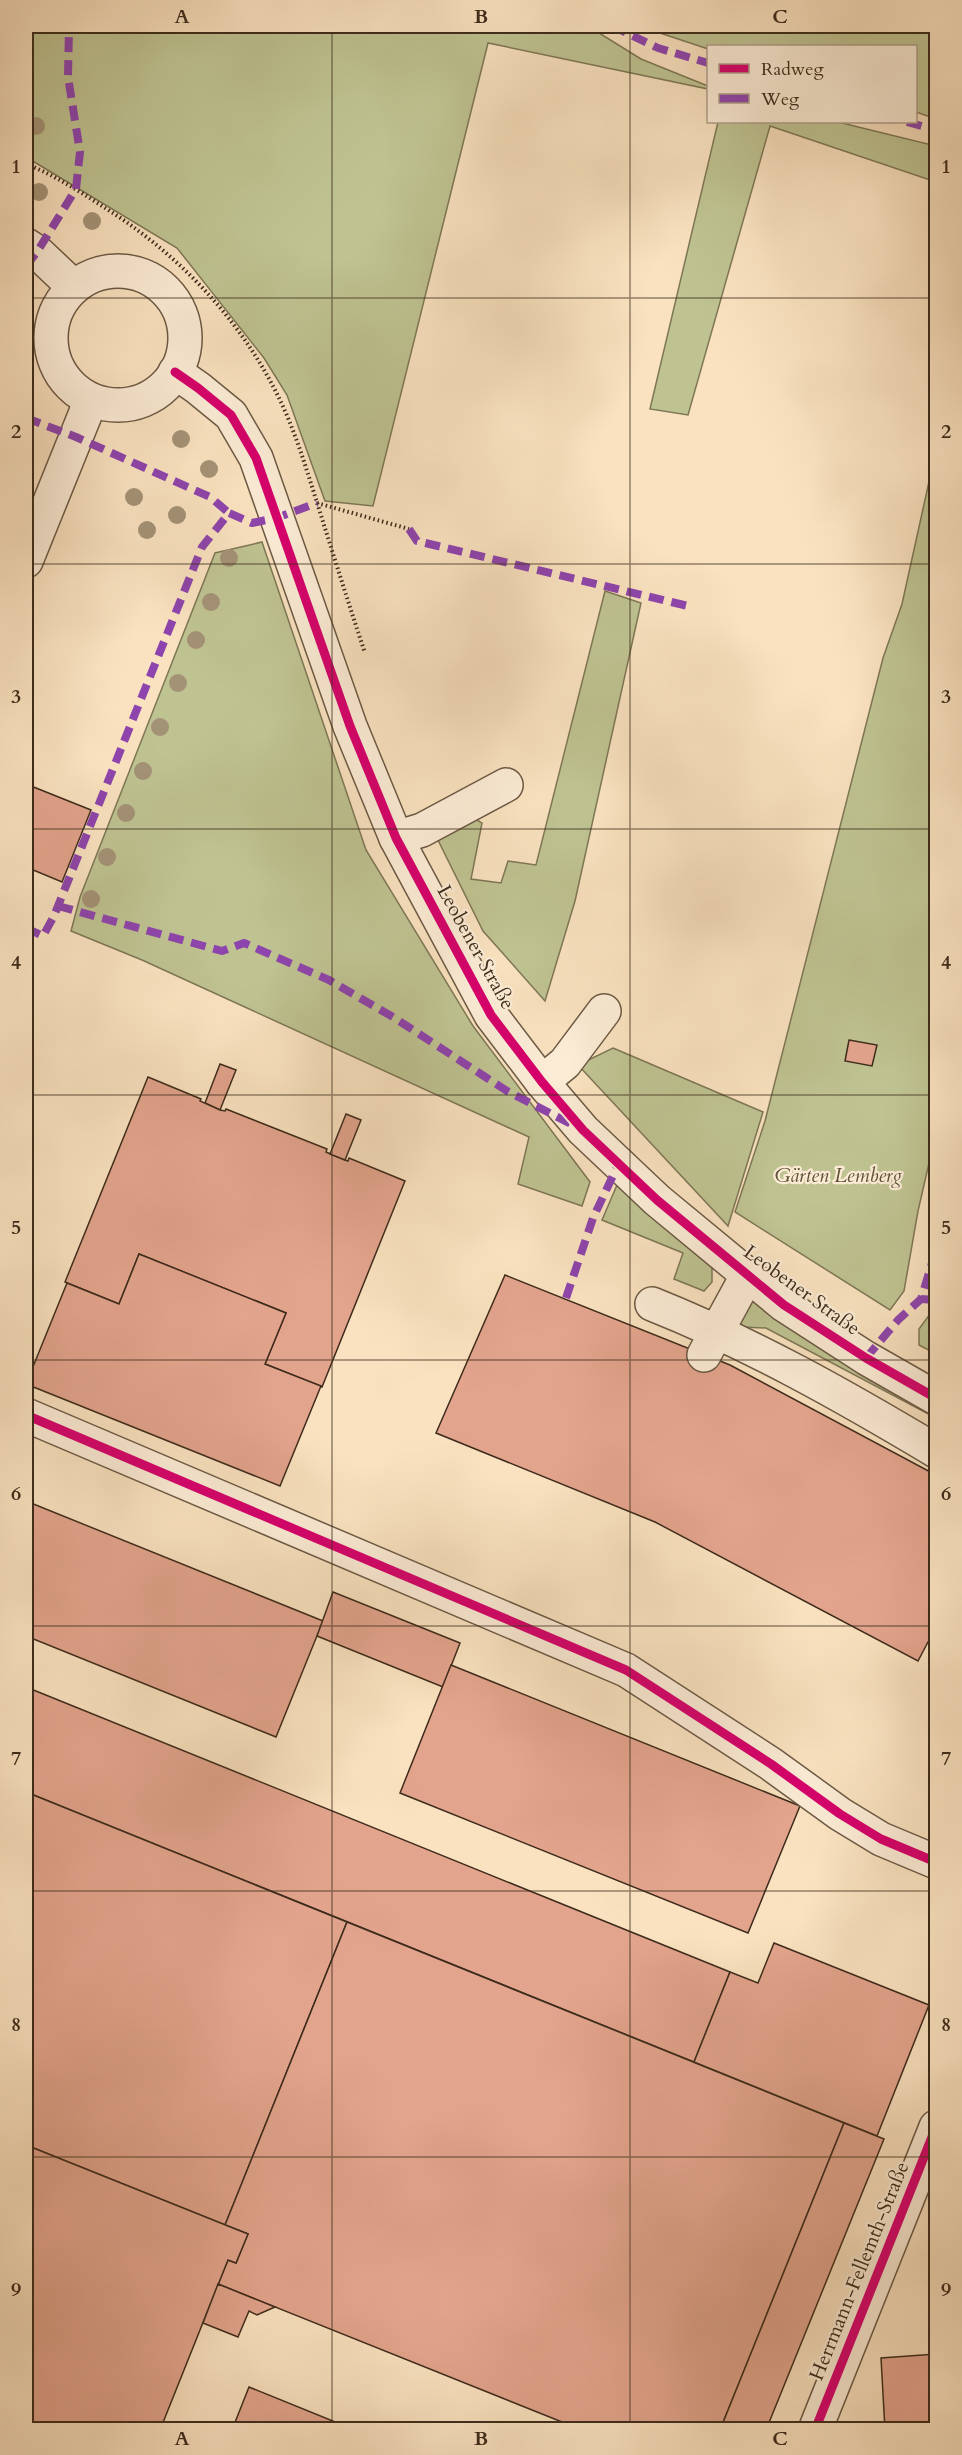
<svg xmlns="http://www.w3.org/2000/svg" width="962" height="2455" viewBox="0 0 962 2455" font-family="Cardo,serif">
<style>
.green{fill:#bfc392;stroke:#7e7756;stroke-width:1.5}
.building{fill:#e3a48d;stroke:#3d2b1b;stroke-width:1.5}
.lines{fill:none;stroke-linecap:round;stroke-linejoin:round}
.minor-casing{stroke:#6c5944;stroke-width:36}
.path{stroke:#3d2b1b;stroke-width:4;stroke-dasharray:1.5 3;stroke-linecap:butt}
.minor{stroke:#fcecd6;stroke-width:33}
.quiet{stroke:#8e44ad;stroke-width:8;stroke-dasharray:15 8;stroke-linecap:butt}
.cycleway-casing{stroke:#fcecd6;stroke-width:13}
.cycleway{stroke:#d6006c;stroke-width:9}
.tree{fill:#a49276}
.grid{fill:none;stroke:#3d2b1b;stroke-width:1.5;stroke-opacity:0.55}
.labels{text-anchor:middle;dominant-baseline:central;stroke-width:4.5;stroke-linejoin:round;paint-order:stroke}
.street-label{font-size:20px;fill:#3d2b1b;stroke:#fcecd6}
.park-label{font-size:20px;font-style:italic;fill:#5e5139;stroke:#fcecd6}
.neatline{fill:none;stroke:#3d2b1b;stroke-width:2}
.grid-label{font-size:20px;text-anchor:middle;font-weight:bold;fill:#3d2b1b}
</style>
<rect width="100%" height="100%" fill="#fae2c0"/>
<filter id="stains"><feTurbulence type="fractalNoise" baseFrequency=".00333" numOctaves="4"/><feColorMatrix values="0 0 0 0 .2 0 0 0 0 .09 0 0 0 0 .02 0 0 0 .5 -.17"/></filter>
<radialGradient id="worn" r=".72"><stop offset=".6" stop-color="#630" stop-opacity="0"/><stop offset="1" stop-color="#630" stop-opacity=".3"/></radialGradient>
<!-- green -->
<g class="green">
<path d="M26 26H588L641 59 708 86V89L488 43 373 506 325 501 287 395 264 358 177 248 26 157Z"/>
<path d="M639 26H936V119L916 112V46H708V49Z"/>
<path d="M718 122H838L936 146V182L770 126 688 415 650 409Z"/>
<path d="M936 450V1133L918 1211 904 1291 890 1310 735 1212 765 1121 883 658 902 604Z"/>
<path d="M262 542 366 850 473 1026 590 1182 582 1206 518 1184 529 1137 142 960 71 931 80 897 215 553Z"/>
<path d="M605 591 641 603 575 901 545 1001 483 931 436 836 474 818 482 823 471 879 501 883 508 861 536 865Z"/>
<path d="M613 1048 763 1112 728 1226 578 1065Z"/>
<path d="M617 1185 712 1267V1282L704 1291 674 1279 683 1253 602 1220Z"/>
<path d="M936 1293V1354L919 1345V1329L933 1310Z"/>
<path d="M755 1298 936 1409V1418L766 1328 742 1327 736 1320V1308Z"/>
</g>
<!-- building -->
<g class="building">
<path d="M26 784 91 810 62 882 26 867Z"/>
<path d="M849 1040 877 1045 872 1066 845 1061Z"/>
<path d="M220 1064 236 1070 220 1110 205 1103Z"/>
<path d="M148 1077 201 1099 200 1101 220 1110 225 1111 226 1109 327 1149 326 1152 345 1160 348 1161 349 1158 405 1181 322 1387 265 1364 286 1313 139 1254 119 1304 65 1282Z"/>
<path d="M346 1114 361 1120 345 1160 330 1154Z"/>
<path d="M139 1254 286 1313 265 1364 321 1386 280 1486 26 1384 67 1283 119 1304Z"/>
<path d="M505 1275 730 1365 936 1475V1647L928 1642 918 1661 655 1522 436 1433Z"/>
<path d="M26 1501 323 1621 276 1737 26 1636Z"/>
<path d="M333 1592 460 1643 443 1687 317 1636Z"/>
<path d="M451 1665 800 1806 748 1933 400 1793Z"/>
<path d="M26 1687 730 1972 694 2062 26 1792Z"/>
<path d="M26 1792 347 1922 225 2225 26 2145Z"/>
<path d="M347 1922 844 2123 720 2430H582L218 2284 228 2260 236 2263 248 2234 225 2225Z"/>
<path d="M774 1943 929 2005 877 2136 694 2062 730 1972 758 1983Z"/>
<path d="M844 2123 884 2139 766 2430H720Z"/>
<path d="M26 2145 248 2234 236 2263 228 2260 160 2430H26Z"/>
<path d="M218 2284 275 2307 257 2315 249 2311 238 2337 203 2323Z"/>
<path d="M936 2354V2430H885L881 2358Z"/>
<path d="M249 2387 355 2430H232Z"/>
</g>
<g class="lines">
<defs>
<g id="minor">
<path d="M26 245 37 252 74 287"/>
<circle cx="118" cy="338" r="67"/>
<path d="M175 372 198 388 231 415 256 458 350 726 396 838 491 1015 542 1082 583 1130 657 1200 784 1305 866 1358 936 1398"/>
<path d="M26 561 91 400"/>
<path d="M396 838 422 830 506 785"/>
<path d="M542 1082 565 1063 604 1011"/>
<path d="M652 1304C752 1344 844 1396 936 1451"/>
<path d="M704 1355 747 1276"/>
<path d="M26 1415 626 1670 771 1764 840 1814 881 1839 936 1862"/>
<path d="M815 2430 936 2127"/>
</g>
</defs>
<!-- minor casing -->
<use href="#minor" class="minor-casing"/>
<!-- path -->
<g class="path">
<path d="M26 164C57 176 85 195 113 213 183 259 242 322 279 398 296 433 307 471 319 509 334 557 349 605 365 653"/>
<path d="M317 503 409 529"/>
</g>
<!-- minor -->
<use href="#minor" class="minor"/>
<!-- quiet -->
<g class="quiet">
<path d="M612 26 658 48 708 63"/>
<path d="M907 122 936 130"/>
<path d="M26 266 37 252 76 189 80 152 68 77 69 26"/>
<path d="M26 418 76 437 210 497 229 513"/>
<path d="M409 529 417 541 688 606"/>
<path d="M58 906 222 951 244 943 329 980 393 1017 507 1091 573 1125"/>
<path d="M26 928 43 936 54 916 202 547 229 513 252 523 276 518 317 503"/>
<path d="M566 1298 593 1218 618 1165"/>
<path d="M921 1299 936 1300"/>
<path d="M866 1358 898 1320 921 1299 936 1250"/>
</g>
<defs>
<g id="cycleway">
<path d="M175 372 198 388 231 415 256 458 350 726 396 838 491 1015 542 1082 583 1130 657 1200 784 1305 866 1358 936 1398"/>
<path d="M26 1415 626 1670 771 1764 840 1814 881 1839 936 1862"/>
<path d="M815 2430 936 2127"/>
</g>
</defs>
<!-- cycleway casing -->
<use href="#cycleway" class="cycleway-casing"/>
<!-- cycleway -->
<use href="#cycleway" class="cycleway"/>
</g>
<!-- trees -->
<g class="tree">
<circle cx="36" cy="126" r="9"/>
<circle cx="39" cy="192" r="9"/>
<circle cx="92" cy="221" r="9"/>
<circle cx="181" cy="439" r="9"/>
<circle cx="209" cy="469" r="9"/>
<circle cx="134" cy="497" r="9"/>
<circle cx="177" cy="515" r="9"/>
<circle cx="147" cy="530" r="9"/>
<circle cx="229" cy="558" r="9"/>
<circle cx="211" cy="602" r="9"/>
<circle cx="196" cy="640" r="9"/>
<circle cx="178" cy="683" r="9"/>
<circle cx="160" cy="727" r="9"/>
<circle cx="143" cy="771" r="9"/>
<circle cx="126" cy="813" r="9"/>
<circle cx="107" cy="857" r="9"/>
<circle cx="91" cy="899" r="9"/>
</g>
<!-- grid -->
<path class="grid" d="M332 26V2430M630 26V2430M26 298H936M26 564H936M26 829H936M26 1095H936M26 1360H936M26 1626H936M26 1891H936M26 2157H936"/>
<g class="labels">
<!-- street labels -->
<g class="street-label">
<text transform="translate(476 947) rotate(61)">Leobener Straße</text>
<text transform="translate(802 1290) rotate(36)">Leobener Straße</text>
<text transform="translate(859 2271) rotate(-68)">Herrmann-Fellemth-Straße</text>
</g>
<!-- park labels -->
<g class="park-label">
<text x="838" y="1175">Gärten Lemberg</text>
</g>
</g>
<!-- margin -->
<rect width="962" height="2455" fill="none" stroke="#fae2c0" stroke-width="66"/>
<!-- legend -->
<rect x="707" y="45" width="210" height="78" fill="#fcecd6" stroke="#b09f8b" stroke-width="1.5"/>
<rect x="719" y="64" width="30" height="9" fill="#d6006c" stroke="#b09f8b" stroke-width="1.5"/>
<text x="761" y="75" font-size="18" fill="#3d2b1b">Radweg</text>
<rect x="719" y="94" width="30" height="9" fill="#8e44ad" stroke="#b09f8b" stroke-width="1.5"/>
<text x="761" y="105" font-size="18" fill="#3d2b1b">Weg</text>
<rect x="33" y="33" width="896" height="2389" class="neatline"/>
<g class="grid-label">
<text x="182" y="23">A</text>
<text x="481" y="23">B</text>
<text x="780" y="23">C</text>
<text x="16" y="173">1</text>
<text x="946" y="173">1</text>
<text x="16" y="438">2</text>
<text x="946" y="438">2</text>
<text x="16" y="703">3</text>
<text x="946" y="703">3</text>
<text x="16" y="969">4</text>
<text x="946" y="969">4</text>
<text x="16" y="1234">5</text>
<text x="946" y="1234">5</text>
<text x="16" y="1500">6</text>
<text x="946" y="1500">6</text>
<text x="16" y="1765">7</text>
<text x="946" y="1765">7</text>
<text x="16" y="2031">8</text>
<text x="946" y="2031">8</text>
<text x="16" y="2296">9</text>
<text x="946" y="2296">9</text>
<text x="182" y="2445">A</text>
<text x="481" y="2445">B</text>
<text x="780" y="2445">C</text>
</g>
<rect width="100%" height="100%" filter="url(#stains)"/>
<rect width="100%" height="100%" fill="url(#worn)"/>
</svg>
